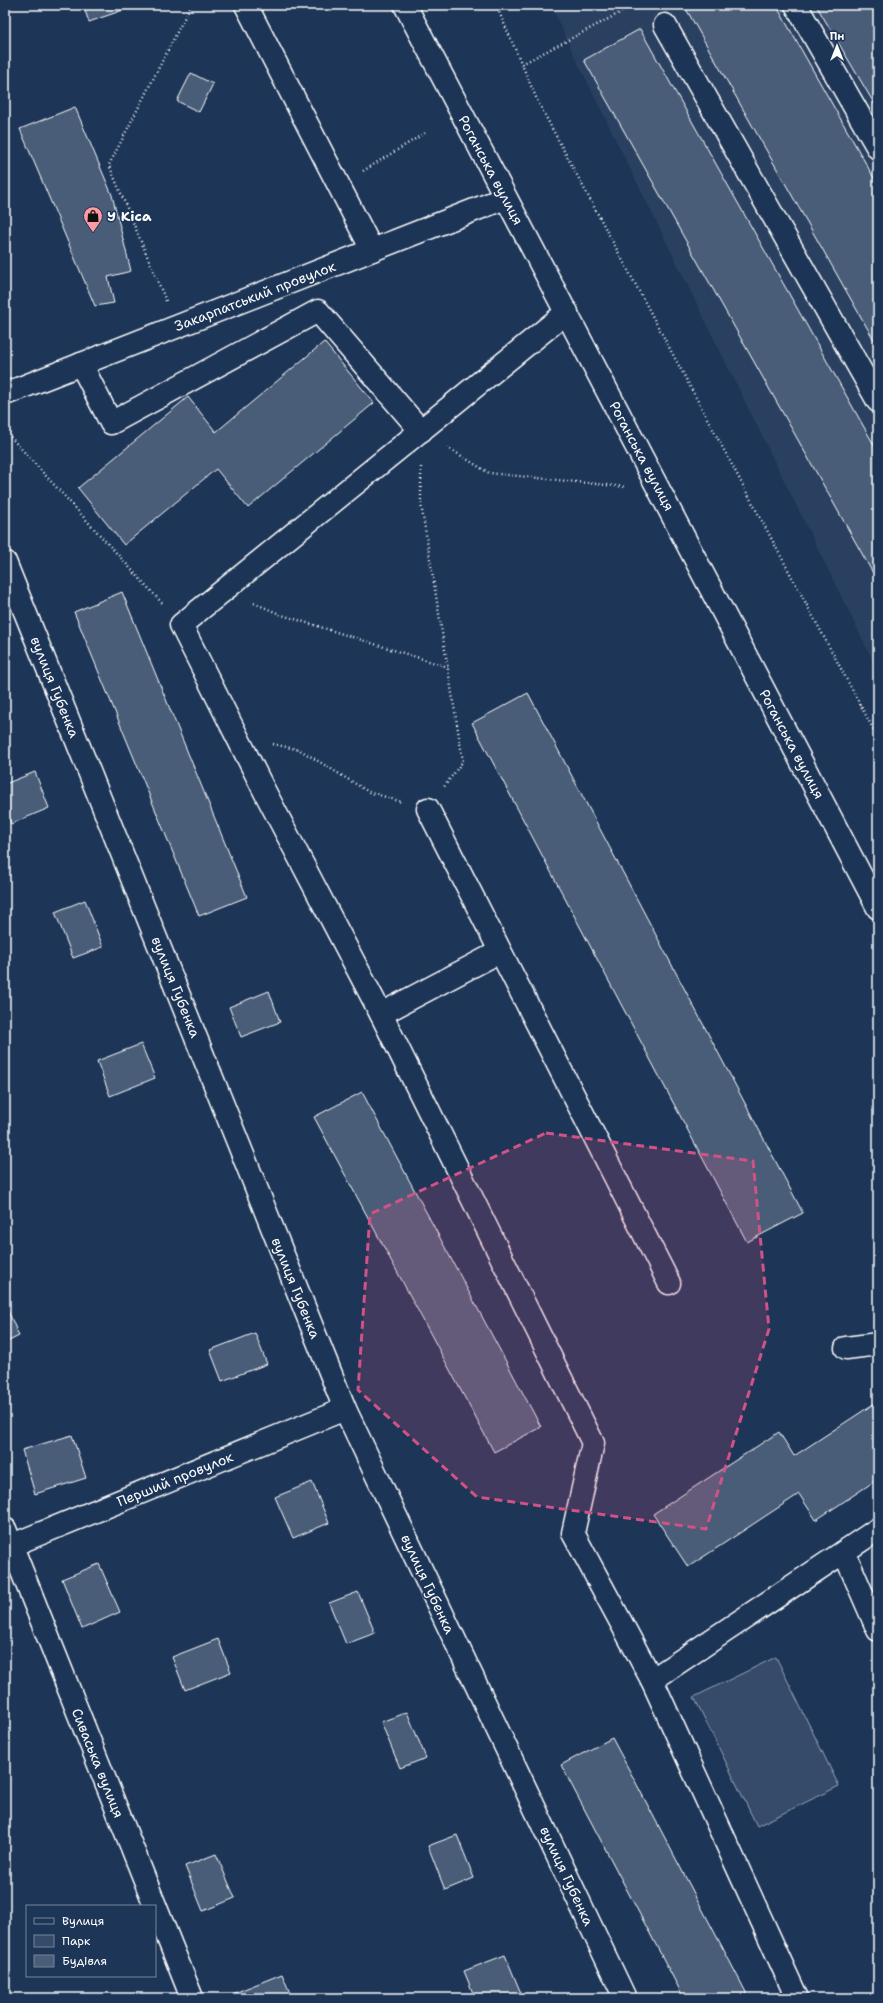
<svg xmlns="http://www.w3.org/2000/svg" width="883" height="2003" viewBox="0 0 883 2003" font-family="'Shantell Sans',sans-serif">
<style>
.built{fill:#2a4161}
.green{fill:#364b69;stroke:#9aa5b4}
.building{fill:#4a5d79;stroke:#fff}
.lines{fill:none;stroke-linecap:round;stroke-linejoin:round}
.minor-casing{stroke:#fff;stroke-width:25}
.major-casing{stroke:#fff;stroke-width:25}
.path{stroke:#fff;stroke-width:2.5;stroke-dasharray:1 3;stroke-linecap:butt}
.minor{stroke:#1d3557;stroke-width:22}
.major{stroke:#1d3557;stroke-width:22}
.marked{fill:#d15284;fill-opacity:0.2;stroke:#d15284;stroke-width:3;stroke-dasharray:8 5;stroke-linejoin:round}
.labels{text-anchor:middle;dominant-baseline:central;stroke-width:3;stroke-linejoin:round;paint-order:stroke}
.street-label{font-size:14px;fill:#fff;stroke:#1d3557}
.poi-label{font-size:14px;font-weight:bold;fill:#fff;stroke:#1d3557;text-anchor:start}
</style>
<rect width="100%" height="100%" fill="#1d3557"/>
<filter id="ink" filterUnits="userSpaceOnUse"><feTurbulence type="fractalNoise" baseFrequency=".025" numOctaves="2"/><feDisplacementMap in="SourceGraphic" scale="8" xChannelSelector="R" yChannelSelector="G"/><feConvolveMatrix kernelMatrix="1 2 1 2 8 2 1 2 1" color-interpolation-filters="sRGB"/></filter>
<g filter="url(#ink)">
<!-- built -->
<path class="built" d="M551 5H878V671L572 51Z"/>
<!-- green -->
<path class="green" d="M776 1657 839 1786 757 1826 694 1697Z"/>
<!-- building -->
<g class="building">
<path d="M83 5H124L126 9 89 22Z"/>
<path d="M688 5H776L878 185V347L685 7Z"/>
<path d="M816 5H878V110Z"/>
<path d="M640 29 878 452V582L584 60Z"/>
<path d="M191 73 213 84 199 112 177 101Z"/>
<path d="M75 107 112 195 131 271 108 277 114 303 95 306 20 129Z"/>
<path d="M324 342 374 403 248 508 216 469 124 545 78 488 188 397 216 432Z"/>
<path d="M122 592 247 897 199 916 74 612Z"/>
<path d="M528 693 803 1213 747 1242 472 723Z"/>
<path d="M35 772 49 808 11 824 5 809V784Z"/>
<path d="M85 900 103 947 73 958 55 912Z"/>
<path d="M269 991 280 1022 241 1037 229 1007Z"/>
<path d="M141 1044 155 1078 110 1096 97 1061Z"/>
<path d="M362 1092 541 1427 494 1452 314 1117Z"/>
<path d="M5 1306H6L19 1336 5 1343Z"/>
<path d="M255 1333 267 1364 222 1381 210 1350Z"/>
<path d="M878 1401V1479L816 1520 799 1494 688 1567 653 1514 779 1432 794 1456Z"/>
<path d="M72 1435 86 1478 35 1494 22 1450Z"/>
<path d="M312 1482 329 1523 293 1538 275 1497Z"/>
<path d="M99 1564 120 1612 82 1629 62 1579Z"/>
<path d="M358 1592 375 1633 346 1644 329 1603Z"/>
<path d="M218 1639 231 1672 185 1690 172 1657Z"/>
<path d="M407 1712 426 1758 400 1768 381 1722Z"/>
<path d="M612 1738 635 1781 749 1998H684L561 1765Z"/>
<path d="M457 1835 474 1878 445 1890 428 1846Z"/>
<path d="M216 1854 235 1898 203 1911 185 1866Z"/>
<path d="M505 1955 523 1998H475L464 1971Z"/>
<path d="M282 1974 292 1998H233L232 1994Z"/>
</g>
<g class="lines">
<defs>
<g id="minor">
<path d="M246 5 372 250"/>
<path d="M796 5 878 148"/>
<path d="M665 25 878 401"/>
<path d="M567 312 181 625 265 792 381 1014 593 1443 573 1533 652 1680"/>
<path d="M81 364 111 423 318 311 421 431"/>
<path d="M5 394 505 198"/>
<path d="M5 562 345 1409 625 1998"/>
<path d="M428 809 669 1283"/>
<path d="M381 1014 499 952"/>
<path d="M846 1348 878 1344"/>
<path d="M5 1529 192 1998"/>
<path d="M5 1548 345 1409"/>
<path d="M844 1552 878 1630"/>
<path d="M797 1998 652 1680 878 1529"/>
</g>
<path id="major" d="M405 5 878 908"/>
</defs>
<!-- minor casing -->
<use href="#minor" class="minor-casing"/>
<!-- major casing -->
<use href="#major" class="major-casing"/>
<!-- path -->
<g class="path">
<path d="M496 5 539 104 878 738"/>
<path d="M522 64 635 5"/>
<path d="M363 171 425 133"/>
<path d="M166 301 109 165 191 5"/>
<path d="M5 431 162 603"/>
<path d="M447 447 489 473 626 487"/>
<path d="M421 467V504L463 761 444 787"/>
<path d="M254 603 282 615 448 667"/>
<path d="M273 744 300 750 369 792 402 802"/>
</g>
<!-- minor -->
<use href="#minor" class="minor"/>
<!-- major -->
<use href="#major" class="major"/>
</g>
</g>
<!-- marked area -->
<path class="marked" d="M546 1133 753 1161 769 1329 706 1529 477 1497 358 1390 370 1214Z"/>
<!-- icons -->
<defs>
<symbol id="shop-pin" viewBox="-11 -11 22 30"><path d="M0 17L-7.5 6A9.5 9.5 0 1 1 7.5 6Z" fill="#ff9aa2" stroke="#1d3557"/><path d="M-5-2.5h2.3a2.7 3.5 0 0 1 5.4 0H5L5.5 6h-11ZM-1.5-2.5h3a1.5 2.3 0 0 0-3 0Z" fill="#111"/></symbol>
</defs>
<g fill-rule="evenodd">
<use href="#shop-pin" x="82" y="205" width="22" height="30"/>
</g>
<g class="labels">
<!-- street labels -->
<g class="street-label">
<text transform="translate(491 170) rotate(62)">Роганська вулиця</text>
<text transform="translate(255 296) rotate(-21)">Закарпатський провулок</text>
<text transform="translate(642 456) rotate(62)">Роганська вулиця</text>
<text transform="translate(55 687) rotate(68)">вулиця Губенка</text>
<text transform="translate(792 744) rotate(62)">Роганська вулиця</text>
<text transform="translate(176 987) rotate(68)">вулиця Губенка</text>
<text transform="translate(296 1288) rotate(68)">вулиця Губенка</text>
<text transform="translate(175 1479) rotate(-22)">Перший провулок</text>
<text transform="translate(428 1584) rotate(65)">вулиця Губенка</text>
<text transform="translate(98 1763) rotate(68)">Сиваська вулиця</text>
<text transform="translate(567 1876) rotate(65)">вулиця Губенка</text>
</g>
<!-- poi labels -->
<g class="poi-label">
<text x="107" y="216">У Кіса</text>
</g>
</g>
<!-- margin -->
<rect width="883" height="2003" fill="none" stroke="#1d3557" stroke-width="20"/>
<rect x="10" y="10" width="863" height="1983" fill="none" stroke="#fff" stroke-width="1.5" filter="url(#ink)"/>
<!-- legend -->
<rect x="26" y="1905" width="130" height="72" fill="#1d3557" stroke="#77869a"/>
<rect x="34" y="1918" width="20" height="6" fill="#1d3557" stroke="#77869a"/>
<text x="62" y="1925" font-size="12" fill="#ffffff">Вулиця</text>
<rect x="34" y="1935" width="20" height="12" fill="#364b69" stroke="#77869a"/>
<text x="62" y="1945" font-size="12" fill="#ffffff">Парк</text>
<rect x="34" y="1955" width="20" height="12" fill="#4a5d79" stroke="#77869a"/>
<text x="62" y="1965" font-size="12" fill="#ffffff">Будівля</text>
<!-- north arrow -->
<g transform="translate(837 46)" stroke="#1d3557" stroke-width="3" paint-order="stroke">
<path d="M0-3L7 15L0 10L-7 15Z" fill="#ffffff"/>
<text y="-6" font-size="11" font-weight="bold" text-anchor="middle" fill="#ffffff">Пн</text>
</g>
</svg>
